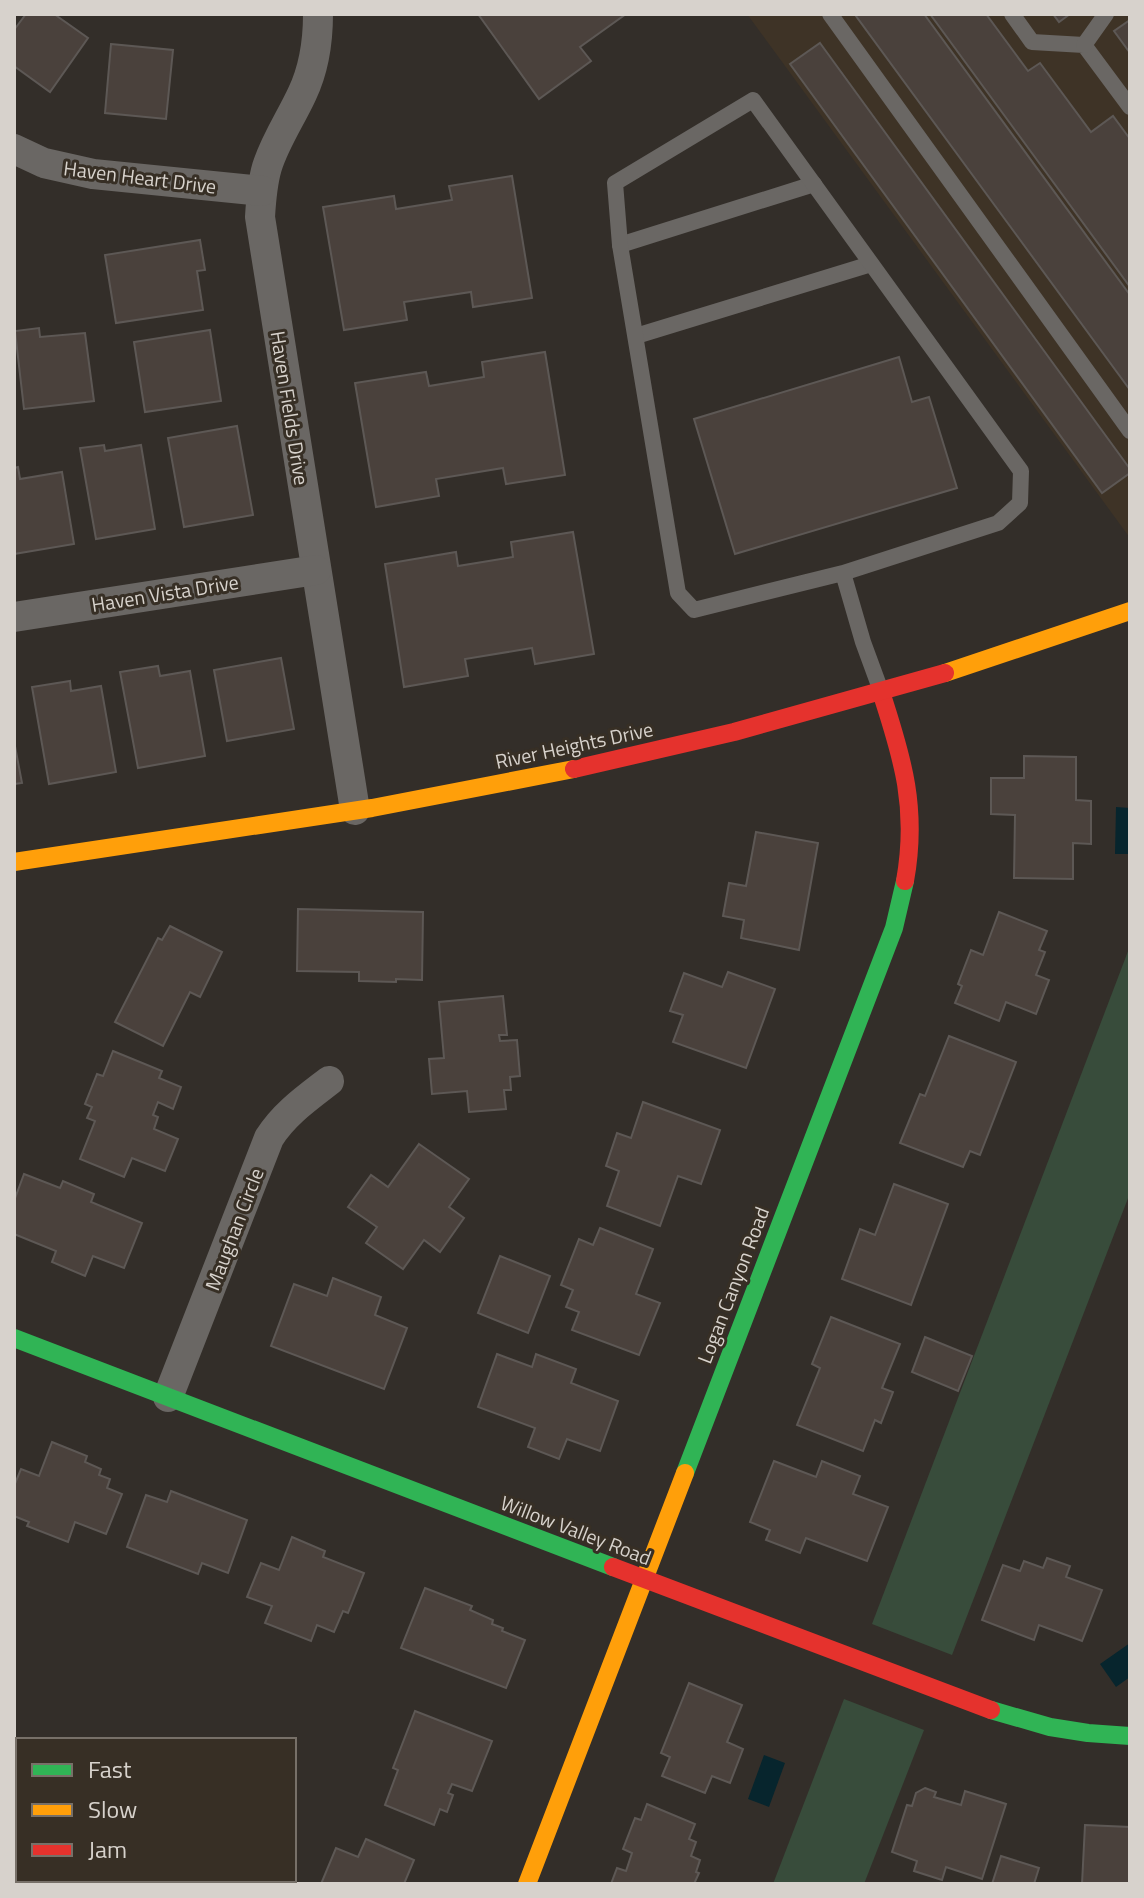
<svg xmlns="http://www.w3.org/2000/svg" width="1144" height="1898" viewBox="0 0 1144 1898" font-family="'Titillium Web',sans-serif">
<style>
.built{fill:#3e3326}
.green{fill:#384c3b}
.water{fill:#07252d}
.building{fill:#4a413c;stroke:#5d5855;stroke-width:2}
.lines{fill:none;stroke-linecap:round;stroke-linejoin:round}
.lane{stroke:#6a6764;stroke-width:16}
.street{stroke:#6a6764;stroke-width:30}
.fast{stroke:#30b455;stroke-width:18}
.slow{stroke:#ff9f0a;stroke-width:18}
.jam{stroke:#e5322d;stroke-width:18}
.labels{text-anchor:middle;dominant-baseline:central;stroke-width:6;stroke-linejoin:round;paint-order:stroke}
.street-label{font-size:20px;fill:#d7d2cc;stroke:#372f25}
</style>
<rect width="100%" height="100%" fill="#332e29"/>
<!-- built -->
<path class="built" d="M747 14H1130V538Z"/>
<!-- green -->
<g class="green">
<path d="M1130 946V1193L952 1655 872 1624Z"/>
<path d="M844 1699 924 1730 864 1884H773Z"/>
</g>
<!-- water -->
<g class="water">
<path d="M1116 807 1130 808V854H1115Z"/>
<path d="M1130 1643V1677L1116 1687 1100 1664Z"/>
<path d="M764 1755 785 1763 769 1807 748 1799Z"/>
</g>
<!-- building -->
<g class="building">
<path d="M26 14H54L88 38 50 92 14 66V30Z"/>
<path d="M478 14H626L580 47 591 61 539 99Z"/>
<path d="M858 14H924L1130 295V390L856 16Z"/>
<path d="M930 14H986L1028 71 1040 63 1091 132 1113 116 1130 139V287Z"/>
<path d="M1053 14H1070L1059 22Z"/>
<path d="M1130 20V53L1114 31Z"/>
<path d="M820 43 1130 469V473L1102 493 790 64Z"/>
<path d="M111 44 173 50 166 119 105 113Z"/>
<path d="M512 176 532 298 473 307 471 292 404 302 407 320 344 330 323 207 394 196 396 209 452 200 449 186Z"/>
<path d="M200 240 205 270 197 271 203 310 116 323 105 255Z"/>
<path d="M39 328 40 337 85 333 94 401 24 409 15 331Z"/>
<path d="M210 330 221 401 145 412 134 342Z"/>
<path d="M545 352 565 475 506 484 503 468 436 479 439 496 376 507 355 383 426 372 429 386 484 377 482 362Z"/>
<path d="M899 357 912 402 929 397 957 488 735 554 694 419Z"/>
<path d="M237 426 253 515 184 527 168 438Z"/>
<path d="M104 445 105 451 141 445 155 529 96 539 80 448Z"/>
<path d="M18 467 20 479 62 472 74 544 14 554V468Z"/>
<path d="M573 532 594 654 535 664 532 648 465 659 468 676 404 687 385 564 456 552 458 566 513 557 511 542Z"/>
<path d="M281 658 294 729 227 741 214 670Z"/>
<path d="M158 666 160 676 190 671 205 756 138 768 120 672Z"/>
<path d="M70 681 71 691 101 686 116 772 49 784 32 687Z"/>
<path d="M14 741 22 783 14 784Z"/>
<path d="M1024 756 1076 757V800L1091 801V844L1073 843V879L1014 878 1015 815 991 814V778H1024Z"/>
<path d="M756 832 818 843 799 950 741 938 744 920 723 916 729 883 746 886Z"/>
<path d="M298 909 423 912 422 980 396 979V982L359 981V972L297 971Z"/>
<path d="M999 912 1047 931 1039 950 1045 952 1036 975 1049 980 1036 1014 1006 1002 999 1021 955 1003 962 986 958 984 971 950 983 955Z"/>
<path d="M170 926 222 952 200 997 190 992 163 1046 115 1022 158 938 162 940Z"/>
<path d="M728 972 775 989 746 1068 673 1042 683 1015 670 1011 684 973 722 987Z"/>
<path d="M503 996 507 1035H499L500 1041 517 1040 520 1076 510 1077 511 1090H504L506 1109 469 1112 467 1091 432 1094 429 1059 444 1058 439 1002Z"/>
<path d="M949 1036 1016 1062 980 1155 970 1151 963 1167 900 1143 920 1094 925 1096Z"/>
<path d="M113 1051 162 1071 159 1078 181 1087 173 1109 158 1102 153 1115 158 1117 154 1129 178 1139 165 1171 132 1158 124 1177 80 1159 95 1121 87 1118 92 1107 85 1104 97 1074 103 1076Z"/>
<path d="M643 1102 720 1130 701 1184 678 1176 660 1226 607 1206 619 1171 606 1166 617 1133 631 1138Z"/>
<path d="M419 1144 469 1179 449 1207 464 1218 440 1252 424 1240 403 1269 366 1243 377 1227 348 1207 371 1175 388 1187Z"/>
<path d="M24 1174 60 1188 63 1181 94 1194 91 1202 142 1223 124 1268 93 1256 85 1276 52 1262 56 1251 14 1234V1201Z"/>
<path d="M894 1184 948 1204 911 1305 842 1279 860 1229 875 1235Z"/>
<path d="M600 1228 653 1249 636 1294 660 1303 639 1355 572 1330 579 1312 566 1307 573 1290 561 1285 579 1239 593 1245Z"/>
<path d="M500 1256 550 1276 528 1333 478 1313Z"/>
<path d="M333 1278 381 1297 375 1315 407 1328 384 1389 271 1346 294 1284 327 1296Z"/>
<path d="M831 1317 900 1344 882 1388 893 1392 881 1423 875 1420 863 1451 797 1425 820 1368 812 1364Z"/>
<path d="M925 1337 972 1356 958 1391 912 1372Z"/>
<path d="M497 1354 532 1367 536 1354 576 1369 571 1383 618 1401 600 1451 567 1439 559 1459 528 1447 535 1428 478 1407Z"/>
<path d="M52 1442 87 1456 85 1462 101 1469 99 1475 110 1479 107 1488 122 1494 106 1534 75 1522 68 1542 27 1526 29 1522 14 1516V1486L21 1469 39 1476Z"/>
<path d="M774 1461 816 1477 822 1461 860 1476 853 1494 888 1507 867 1561 806 1538 800 1553 766 1540 770 1530 750 1522Z"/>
<path d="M171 1491 247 1520 228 1573 202 1563 198 1574 127 1547 146 1495 167 1502Z"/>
<path d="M292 1537 325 1551 323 1557 364 1573 348 1613 343 1611 334 1632 317 1625 311 1641 265 1623 272 1606 247 1597 261 1563 279 1570Z"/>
<path d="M1047 1558 1070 1566 1066 1577 1102 1590 1082 1641 1039 1625 1034 1640 982 1620 1003 1565 1020 1571 1024 1561 1043 1568Z"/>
<path d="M425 1588 472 1606 470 1610 493 1620 492 1624 503 1628 502 1631 525 1640 506 1688 401 1648Z"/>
<path d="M689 1683 742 1705 727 1742 743 1749 730 1783 712 1776 705 1793 662 1776 670 1757 661 1753Z"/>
<path d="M415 1711 492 1741 472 1791 452 1784 448 1793 453 1795 447 1812 440 1809 434 1825 385 1805 398 1770 393 1768Z"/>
<path d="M925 1788 936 1792 934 1797 961 1805 965 1791 1006 1804 982 1879 946 1867 942 1880 914 1871 917 1861 892 1852 907 1805 912 1806 916 1793Z"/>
<path d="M14 1796 16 1799 18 1798V1855L16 1856 18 1880 14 1882Z"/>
<path d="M647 1804 695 1824 689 1839 696 1842 691 1856 700 1860 696 1872 699 1873 694 1884H611L617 1868 626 1871 632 1853 623 1849 635 1818 641 1820Z"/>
<path d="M1085 1825 1130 1827V1884H1082Z"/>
<path d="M366 1839 414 1860 404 1884H321L336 1848 358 1857Z"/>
<path d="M1001 1856 1039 1868 1034 1884H992Z"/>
</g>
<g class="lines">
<!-- lane -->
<g class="lane">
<path d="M830 14 1130 431"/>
<path d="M1012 14 1032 42 1084 45 1130 107"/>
<path d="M1084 45 1106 14"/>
<path d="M620 245 814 184"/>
<path d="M636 336 871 264"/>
<path d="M843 573 998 523 1020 503 1021 471 753 100 615 183 620 245 678 593 694 610 843 573 863 642 881 691"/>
</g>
<!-- street -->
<g class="street">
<path d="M318 14C318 41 314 69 302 94 291 118 275 141 267 167 262 184 261 200 260 217L355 810"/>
<path d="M14 149 44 163 93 174 262 191"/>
<path d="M14 617 316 570"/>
<path d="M168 1397 269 1138C284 1114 307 1098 329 1081"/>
</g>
<!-- fast -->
<g class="fast">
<path d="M14 1338 613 1567"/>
<path d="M685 1473 894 928 905 881"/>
<path d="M991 1710 1050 1727 1088 1733 1130 1736"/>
</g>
<!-- slow -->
<g class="slow">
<path d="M945 673 1130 611"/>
<path d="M14 862 372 808 574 769"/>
<path d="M527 1884 685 1473"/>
</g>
<!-- jam -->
<g class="jam">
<path d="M881 692C903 759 918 809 905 881"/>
<path d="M574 769 734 732 945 673"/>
<path d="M613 1567 991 1710"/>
</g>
</g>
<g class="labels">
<!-- street labels -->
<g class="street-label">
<text transform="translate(140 177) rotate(7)">Haven Heart Drive</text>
<text transform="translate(290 408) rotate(81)">Haven Fields Drive</text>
<text transform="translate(165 593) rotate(-9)">Haven Vista Drive</text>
<text transform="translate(574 745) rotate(-12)">River Heights Drive</text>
<text transform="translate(234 1229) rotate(-69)">Maughan Circle</text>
<text transform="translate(733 1285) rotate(-69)">Logan Canyon Road</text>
<text transform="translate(576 1530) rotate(21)">Willow Valley Road</text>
</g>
</g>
<!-- border -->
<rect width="1144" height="1898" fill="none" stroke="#d7d2cc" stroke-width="32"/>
<!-- legend -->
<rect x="16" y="1738" width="280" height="144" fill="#372f25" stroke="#777068" stroke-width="2"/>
<rect x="32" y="1764" width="40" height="12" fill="#30b455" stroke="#777068" stroke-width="2"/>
<text x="88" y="1778" font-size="24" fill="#d7d2cc">Fast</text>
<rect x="32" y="1804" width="40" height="12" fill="#ff9f0a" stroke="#777068" stroke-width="2"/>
<text x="88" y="1818" font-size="24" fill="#d7d2cc">Slow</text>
<rect x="32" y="1844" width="40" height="12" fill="#e5322d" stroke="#777068" stroke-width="2"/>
<text x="88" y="1858" font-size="24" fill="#d7d2cc">Jam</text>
</svg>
